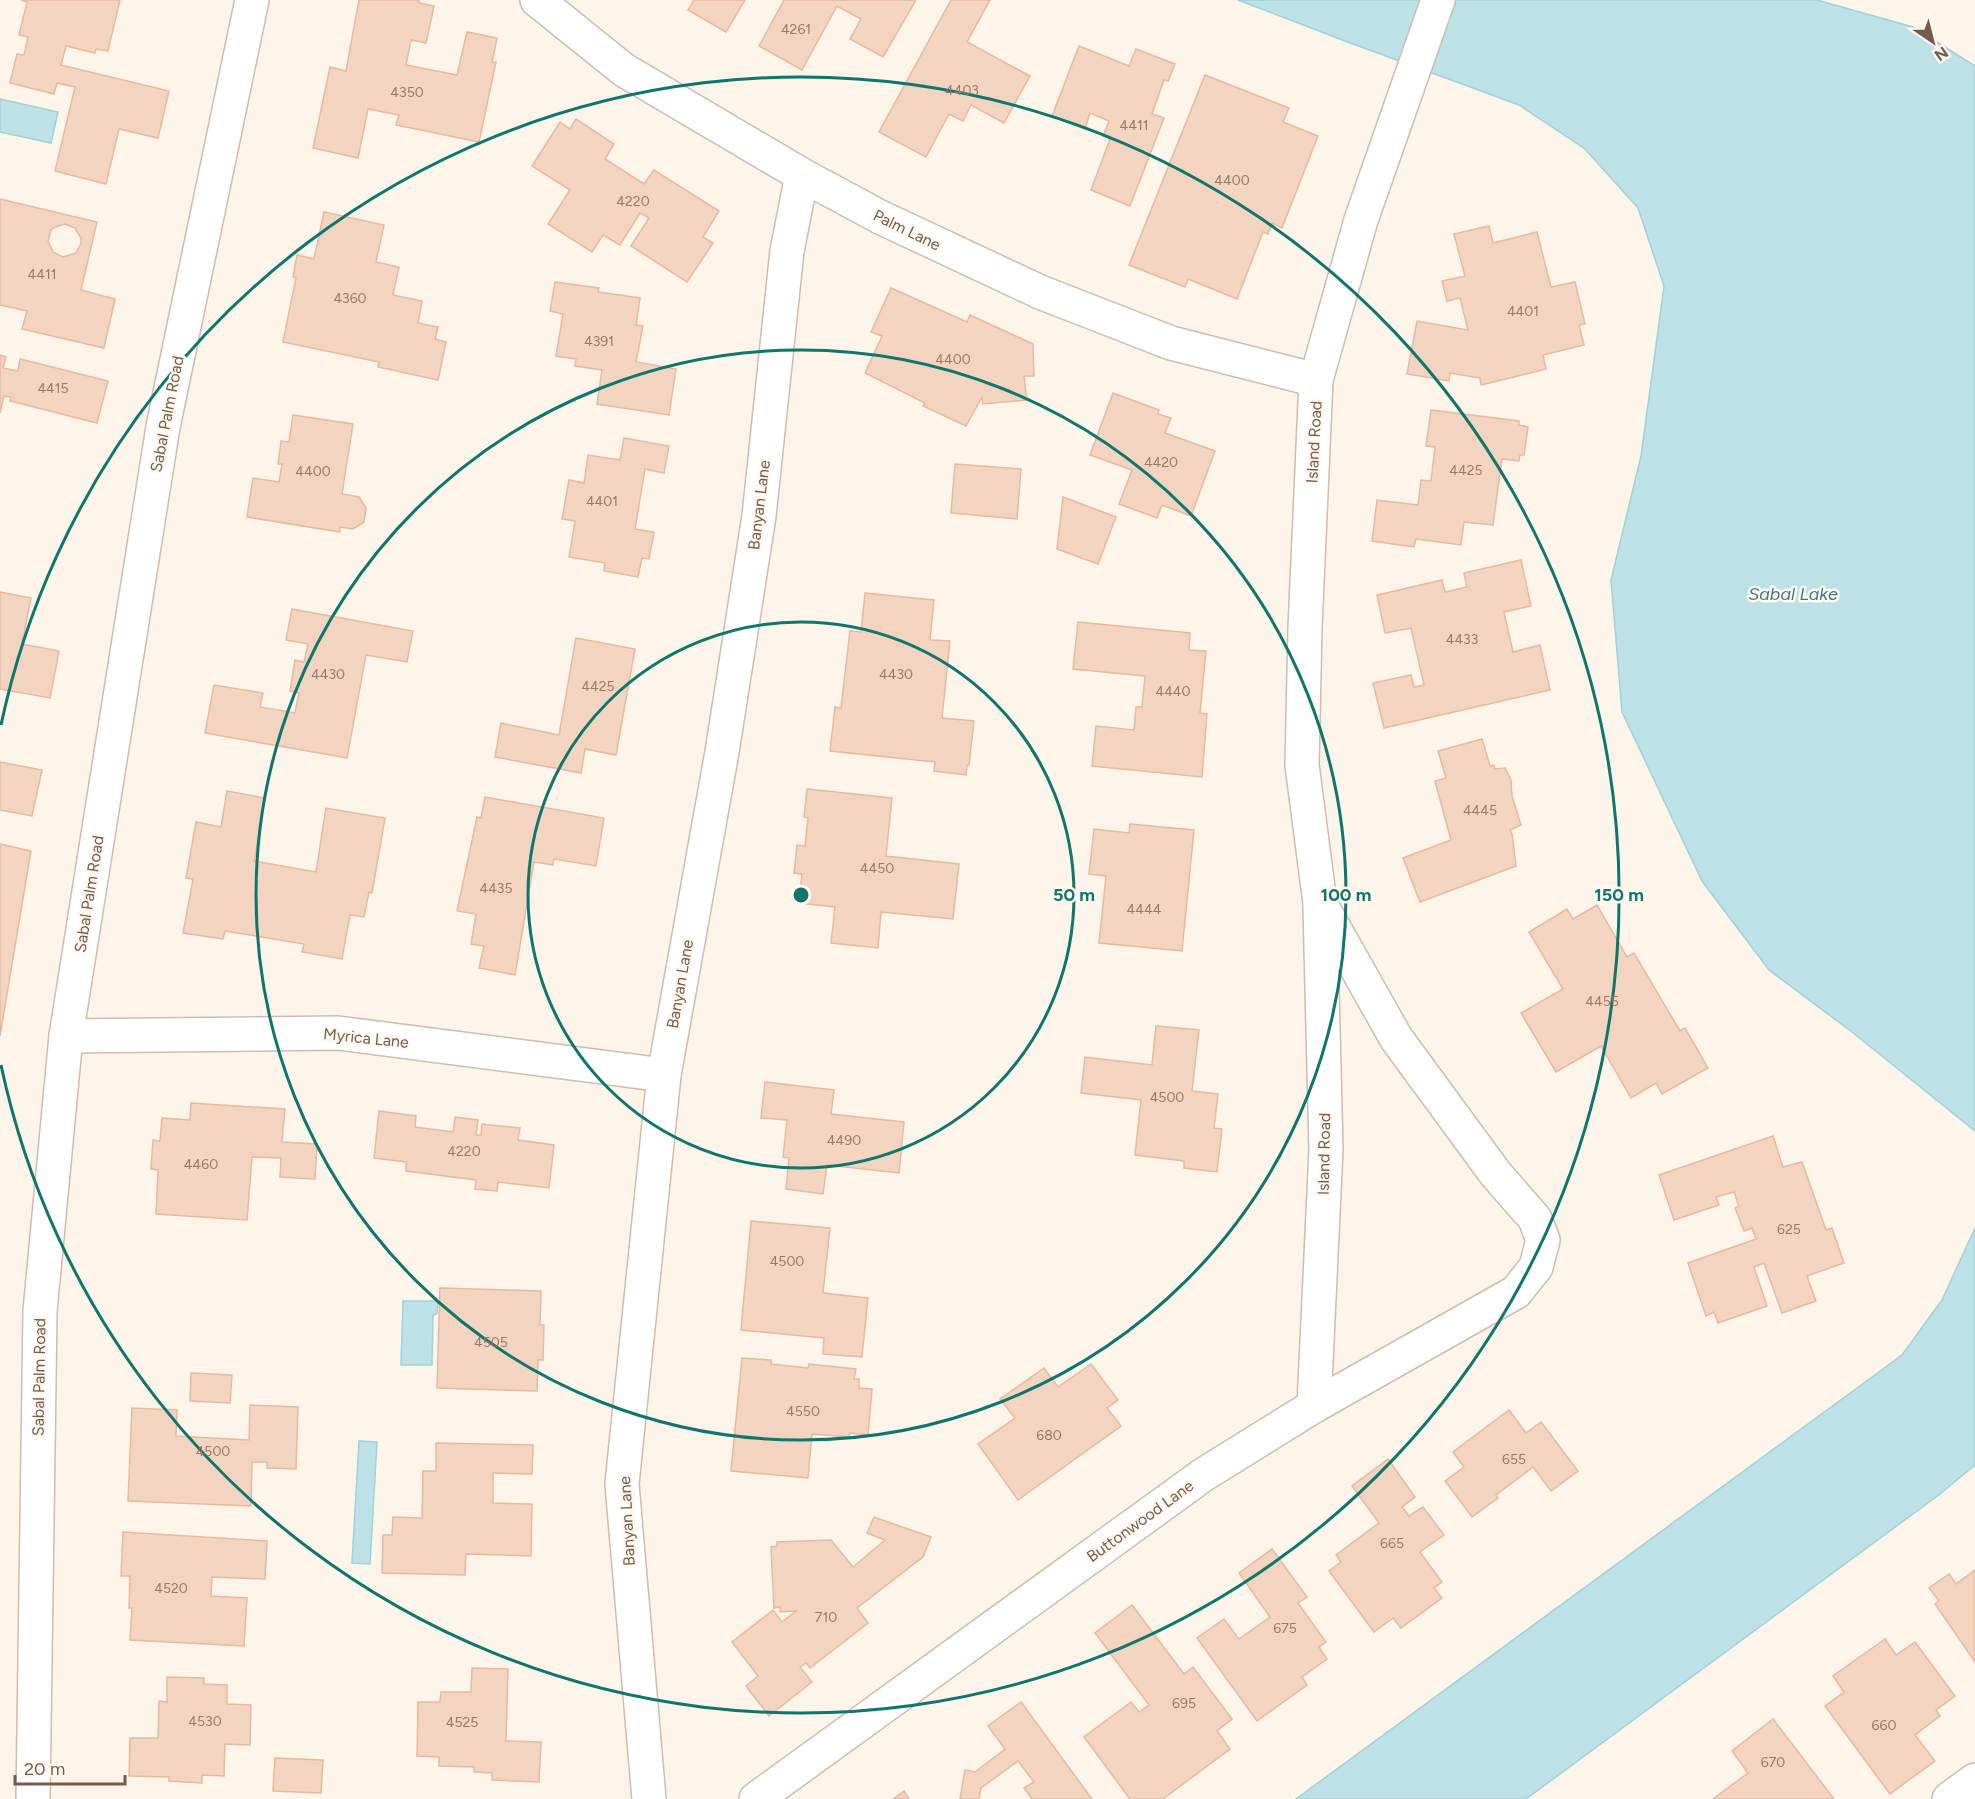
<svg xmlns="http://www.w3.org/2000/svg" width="1975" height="1799" viewBox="0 0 1975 1799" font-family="Figtree,sans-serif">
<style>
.water{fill:#bce1e7;stroke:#a2d1d9;stroke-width:1.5}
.building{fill:#f3d4c0;stroke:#e6baa0;stroke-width:1.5;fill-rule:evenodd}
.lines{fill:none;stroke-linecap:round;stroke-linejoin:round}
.minor-casing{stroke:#cfbdae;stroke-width:36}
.minor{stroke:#fff;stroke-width:33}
.ring{fill:none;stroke:#0f766e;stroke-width:3}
.labels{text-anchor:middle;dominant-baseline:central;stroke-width:5;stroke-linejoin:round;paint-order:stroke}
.number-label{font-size:14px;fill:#977969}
.street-label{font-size:16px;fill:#785b4c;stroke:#fff9f0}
.water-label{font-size:18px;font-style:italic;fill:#417a84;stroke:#fff9f0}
.centre{fill:#0f766e;stroke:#fff9f0;stroke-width:3}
.ring-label{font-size:18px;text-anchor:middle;font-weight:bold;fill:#0f766e;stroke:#fff9f0;stroke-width:5;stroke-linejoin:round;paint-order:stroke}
</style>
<rect width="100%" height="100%" fill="#fdf5e9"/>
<!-- water -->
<g class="water">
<path d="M1238 0H1817L1913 27 1975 66V1131L1852 1032 1769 970 1702 881 1622 712 1611 580 1641 456 1664 286 1638 208 1585 149 1519 105 1345 41Z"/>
<path d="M0 99 58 112 51 143 0 132Z"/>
<path d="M1975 1228V1465L1940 1494 1526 1799H1296L1902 1355 1942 1300Z"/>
<path d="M403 1301H438L437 1313 433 1316 432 1365H401Z"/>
<path d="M359 1441 377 1442 370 1564 352 1563Z"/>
</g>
<!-- building -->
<g class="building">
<path d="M21 0H120L108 51 96 49 95 53 66 46 61 65 169 91 158 138 119 129 106 184 55 171 75 87 57 83 54 94 10 83 17 54 24 55 28 37 19 35 27 2Z"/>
<path d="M359 0H419V3L434 6 426 43 411 40 406 65 457 75 467 32 497 38 492 62H496L479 142 396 125 399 115 368 109 358 158 313 148 330 67 346 71Z"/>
<path d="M694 0H745L726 32 688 10Z"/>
<path d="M784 0H916L883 57 850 39 861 19 837 6 802 70 759 46Z"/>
<path d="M951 0H990L967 42 1030 76 1004 123 971 105 963 121 949 114 926 157 879 132Z"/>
<path d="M1079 46 1129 66 1136 49 1175 64 1168 81 1164 80 1152 114 1164 118 1130 206 1091 190 1110 139 1103 136 1109 121 1090 113 1085 129 1052 116Z"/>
<path d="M1205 75 1289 108 1283 122 1318 136 1282 228 1272 223 1268 234 1263 232 1237 299 1188 279 1185 287 1129 265Z"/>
<path d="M576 119 614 144 605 159 644 184 654 170 719 211 703 237 713 243 687 282 631 246 649 218 640 213 620 245 603 235 592 252 548 224 570 190 532 166 560 122 570 129Z"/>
<path d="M0 199 97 222 81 290 115 299 104 348 22 329 27 311 0 305ZM65 224 75 228 81 238V243L76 253 63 257 53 252 48 241 51 230 55 227Z"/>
<path d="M324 212 384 225 376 262 399 267 393 295 422 301 418 323 438 327 435 339 446 342 438 380 378 367 379 362 283 342 296 278 293 277 297 255 314 259Z"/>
<path d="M1489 226 1493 243 1537 232 1551 287 1575 282 1585 324 1579 325 1584 345 1543 355 1546 369 1481 385 1480 378 1450 373 1449 381 1407 374 1417 321 1468 330 1460 298 1447 301 1442 281 1465 276 1454 234Z"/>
<path d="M555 282 599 288 598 292 640 298 636 325 643 326 636 362 676 369 669 415 597 404 602 370 575 366 576 359 556 356 563 314 550 311Z"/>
<path d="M891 288 967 322 970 315 1033 344 1034 376H1024L1027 400 983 404 982 397 966 426 923 406 925 403 865 373 882 336 871 332Z"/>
<path d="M0 355 6 357 3 368 18 371 20 359 108 381 97 423 10 401 11 397 4 396 0 413Z"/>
<path d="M1113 393 1159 410 1158 414 1171 418 1165 433 1215 451 1191 516 1162 505 1157 518 1119 504 1132 470 1090 455Z"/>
<path d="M1431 410 1519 421V425L1528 427 1524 455H1520L1519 461 1502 459 1493 525 1464 522 1461 545 1416 539 1414 547 1372 541 1377 500 1418 505 1421 480 1431 481 1435 447 1426 446Z"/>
<path d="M293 415 353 424 342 494 359 497 366 508 364 522 353 529 340 527V532L247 517 253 478 279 482 282 464H278L281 441 289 442Z"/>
<path d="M624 438 669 446 664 473 645 469 635 529 654 532 649 559 642 558 638 577 604 571 605 563 569 557 575 521 562 519 569 480 584 483 588 455 620 460Z"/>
<path d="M955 464 1021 469 1017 519 951 513Z"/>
<path d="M1063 497 1116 517 1098 564 1057 549Z"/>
<path d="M1521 560 1531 606 1504 612 1513 652 1540 645 1550 690 1384 728 1373 683 1411 675 1414 687 1424 685 1411 628 1385 633 1377 595 1442 580 1445 592 1467 587 1464 573Z"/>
<path d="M0 592 31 598 22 644 59 651 50 698 0 689Z"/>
<path d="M865 593 934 600 930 640 950 641 942 718 974 721 969 765H967L966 775 934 771 935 762 830 751 835 707 841 708 850 631 861 632Z"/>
<path d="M292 609 413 631 407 662 366 655 347 758 205 733 214 685 263 693 260 707 295 713 299 693 290 691 295 660 304 662 308 644 286 640Z"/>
<path d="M1078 622 1190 633 1189 650 1206 651 1200 713 1207 714 1202 777 1092 766 1096 726 1134 730 1136 707H1142L1145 676 1073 669Z"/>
<path d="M576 638 635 649 616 755 585 749 581 773 495 757 501 723 559 735Z"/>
<path d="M1482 739 1490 766 1494 765 1495 769 1505 768 1511 780 1512 796 1521 825 1510 830 1512 834 1516 866 1420 902 1403 858 1451 840 1435 781 1446 778 1438 751Z"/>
<path d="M0 762 42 770 32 816 0 810Z"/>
<path d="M807 789 892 798 886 856 959 864 953 919 881 912 878 948 831 943 835 907 799 903 802 874 794 873 797 845 805 846 808 818 804 817Z"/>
<path d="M227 791 265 798 254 861 316 872 326 808 385 818 372 893 369 892 364 917 350 915 342 959 302 952 304 944 225 931 223 939 183 933 193 879 186 878 196 822 221 827Z"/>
<path d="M485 797 604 818 596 866 554 859 553 865 534 862 515 975 479 968 484 946 471 944 476 914 457 911 477 817 481 818Z"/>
<path d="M1130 824 1194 830 1182 951 1099 943 1106 876 1089 874 1094 829 1129 833Z"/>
<path d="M0 844 31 851 0 1036Z"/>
<path d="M1597 905 1627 957 1634 953 1680 1031 1685 1028 1708 1068 1662 1094 1656 1083 1631 1098 1601 1046 1556 1072 1521 1013 1563 989 1529 932 1567 909 1573 919Z"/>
<path d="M1156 1026 1199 1030 1192 1091 1218 1094 1214 1128 1222 1129 1217 1172 1184 1168V1161L1135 1155 1141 1100 1081 1093 1085 1057 1152 1065Z"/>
<path d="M765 1082 834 1090 831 1114 904 1122 899 1173 827 1165 823 1194 786 1189 789 1158 783 1157 787 1120 761 1118Z"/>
<path d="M191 1103 285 1109 282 1142 317 1144 315 1179 280 1177 281 1158 252 1157 247 1220 156 1214 158 1170 151 1169 153 1140 160 1141 162 1118 190 1120Z"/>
<path d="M379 1111 416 1116 415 1127 453 1132 455 1117 478 1120 476 1135H481L482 1124 520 1128 518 1140 554 1145 549 1188 498 1182 497 1191 475 1189 476 1180 406 1171V1162L374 1158Z"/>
<path d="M1773 1136 1783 1167 1802 1162 1826 1230 1832 1228 1844 1263 1807 1276 1816 1301 1782 1313 1764 1263 1754 1267 1767 1306 1718 1323 1714 1312 1706 1316 1688 1263 1756 1239 1752 1228 1744 1231 1735 1208 1739 1206 1734 1192 1716 1197 1719 1205 1674 1220 1659 1175Z"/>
<path d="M751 1221 830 1228 823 1293 868 1298 862 1357 823 1354 824 1338 741 1330Z"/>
<path d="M440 1288 541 1291 540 1325H544L543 1360H538L537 1391 437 1388Z"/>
<path d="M742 1358 771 1360V1364L808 1368 809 1364 856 1369 854 1379H859V1388L872 1389 868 1435 850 1433 849 1437 812 1434 808 1478 731 1471Z"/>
<path d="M1091 1364 1118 1400 1107 1408 1121 1426 1018 1500 978 1444 1015 1418 1000 1399 1044 1368 1058 1387Z"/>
<path d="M191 1373 232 1375 230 1403 190 1401Z"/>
<path d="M250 1405 298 1407 296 1469 267 1468V1462H252L251 1506 128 1501 132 1408 177 1410 176 1436 249 1440Z"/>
<path d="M1509 1410 1526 1433 1541 1422 1578 1471 1551 1491 1533 1467 1496 1495 1498 1498 1472 1517 1445 1481 1464 1467 1453 1452Z"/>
<path d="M436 1443 533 1445 532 1474 493 1473V1503L532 1504 531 1556 466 1554 465 1575 382 1573 383 1535H392L393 1517 422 1518 423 1471H436Z"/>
<path d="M1388 1459 1415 1497 1402 1507 1409 1516 1423 1507 1444 1535 1420 1552 1442 1582 1434 1588 1442 1598 1401 1628 1393 1618 1374 1632 1329 1571 1341 1562 1336 1555 1379 1523 1352 1486Z"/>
<path d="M874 1517 931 1537 923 1557 857 1608 868 1623 810 1668 806 1663 800 1667 812 1682 769 1716 746 1686 758 1676 732 1642 773 1610 782 1622 796 1611 780 1612V1607L774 1608 771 1547 777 1546V1542L831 1540 853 1567 885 1540 867 1533Z"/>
<path d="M123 1532 267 1541 265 1579 212 1577 211 1596 247 1598 244 1646 130 1640 132 1608H129L130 1576H121Z"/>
<path d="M1272 1549 1307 1597 1298 1603 1326 1642 1319 1647 1327 1659 1302 1677 1307 1685 1257 1721 1197 1638 1224 1619 1239 1639 1270 1617 1239 1573Z"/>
<path d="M1975 1570V1662L1935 1604 1939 1601 1929 1588 1949 1574 1956 1584Z"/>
<path d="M1132 1605 1184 1674 1193 1667 1232 1719 1217 1731 1230 1749 1163 1799H1130L1084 1737 1131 1702 1139 1712 1149 1705 1095 1633Z"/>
<path d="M1885 1639 1896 1655 1915 1642 1955 1696 1936 1710 1940 1716 1915 1735 1935 1761 1890 1794 1825 1706 1844 1692 1833 1676Z"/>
<path d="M472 1668 508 1669 506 1741 541 1742 539 1782 492 1780V1773L474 1772V1767L439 1766V1757L417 1756 418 1702H440L441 1692H471Z"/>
<path d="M167 1677 204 1678V1684L227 1685V1704L251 1705 250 1745 225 1744 224 1776 202 1775V1783L169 1781V1777L129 1776 130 1738H158L159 1701 167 1702Z"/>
<path d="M1021 1702 1092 1799H1032L1024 1788 1034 1782 1018 1761 981 1788 979 1799H960L965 1770 975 1772 1005 1749 988 1726Z"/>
<path d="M1773 1719 1834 1799H1713L1748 1773 1732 1751Z"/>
<path d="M275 1758 323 1760 321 1793 273 1791Z"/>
<path d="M904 1791 909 1799H893Z"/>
</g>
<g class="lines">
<defs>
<g id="minor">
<path d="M537 0 624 70 802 175 880 217 1040 292 1171 343 1316 380"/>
<path d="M66 1036 338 1033 664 1075"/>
<path d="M1314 1406 1326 1149 1320 907"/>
<path d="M33 1799 40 1311 66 1036 163 427 252 0"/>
<path d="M649 1799 622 1484 664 1075 722 752 759 516 787 251 802 175"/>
<path d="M756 1799 1203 1475 1314 1406 1516 1292 1536 1267 1543 1240 1535 1219 1495 1173 1396 1038 1320 903 1302 765 1305 628 1316 380 1361 220 1438 0"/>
<path d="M1949 1799 1975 1780"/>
</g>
</defs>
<!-- minor casing -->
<use href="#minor" class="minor-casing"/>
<!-- minor -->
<use href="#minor" class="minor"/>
</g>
<!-- distance rings -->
<g class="ring">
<circle cx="801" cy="895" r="273"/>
<circle cx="801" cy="895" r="545"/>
<path d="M1 725A818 818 0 1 1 1 1065"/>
</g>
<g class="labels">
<!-- number labels -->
<g class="number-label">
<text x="796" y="29">4261</text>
<text x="962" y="90">4403</text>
<text x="407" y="92">4350</text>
<text x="1134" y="125">4411</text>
<text x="1232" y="180">4400</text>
<text x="633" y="201">4220</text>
<text x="42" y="274">4411</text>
<text x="350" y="298">4360</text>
<text x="1523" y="311">4401</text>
<text x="599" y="341">4391</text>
<text x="953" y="359">4400</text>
<text x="53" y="388">4415</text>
<text x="1161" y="462">4420</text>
<text x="1466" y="470">4425</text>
<text x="313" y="471">4400</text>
<text x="602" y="501">4401</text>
<text x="1462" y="639">4433</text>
<text x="328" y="674">4430</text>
<text x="896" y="674">4430</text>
<text x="598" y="686">4425</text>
<text x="1173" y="691">4440</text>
<text x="1480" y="810">4445</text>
<text x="877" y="868">4450</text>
<text x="496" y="888">4435</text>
<text x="1144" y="909">4444</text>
<text x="1602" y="1001">4455</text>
<text x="1167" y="1097">4500</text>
<text x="844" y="1140">4490</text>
<text x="464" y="1151">4220</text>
<text x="201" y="1164">4460</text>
<text x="1789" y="1229">625</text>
<text x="787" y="1261">4500</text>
<text x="491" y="1342">4505</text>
<text x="803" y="1411">4550</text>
<text x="1049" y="1435">680</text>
<text x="213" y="1451">4500</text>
<text x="1514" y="1459">655</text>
<text x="1392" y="1543">665</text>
<text x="171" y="1588">4520</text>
<text x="826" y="1617">710</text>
<text x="1285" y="1628">675</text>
<text x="1184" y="1703">695</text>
<text x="205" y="1721">4530</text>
<text x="462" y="1722">4525</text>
<text x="1884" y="1725">660</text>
<text x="1773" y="1762">670</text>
</g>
<!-- street labels -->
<g class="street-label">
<text transform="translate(907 230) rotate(26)">Palm Lane</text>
<text transform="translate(167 414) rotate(-79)">Sabal Palm Road</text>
<text transform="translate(1314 442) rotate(-87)">Island Road</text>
<text transform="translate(759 505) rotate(-83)">Banyan Lane</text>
<text transform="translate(89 894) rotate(-81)">Sabal Palm Road</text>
<text transform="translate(680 984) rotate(-80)">Banyan Lane</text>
<text transform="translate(366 1038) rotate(6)">Myrica Lane</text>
<text transform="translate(1324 1154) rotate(-89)">Island Road</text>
<text transform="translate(39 1377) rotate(-89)">Sabal Palm Road</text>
<text transform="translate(627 1521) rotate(-93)">Banyan Lane</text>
<text transform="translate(1140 1521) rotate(-36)">Buttonwood Lane</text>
</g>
<!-- water labels -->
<g class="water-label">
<text x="1793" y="594">Sabal Lake</text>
</g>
</g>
<circle cx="801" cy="895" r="9" class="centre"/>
<g class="ring-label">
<text x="1074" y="901">50 m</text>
<text x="1346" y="901">100 m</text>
<text x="1619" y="901">150 m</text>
</g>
<!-- north arrow -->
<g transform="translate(1933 42) rotate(145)" stroke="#fff9f0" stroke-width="4.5" paint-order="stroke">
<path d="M0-4.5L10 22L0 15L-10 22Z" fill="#785b4c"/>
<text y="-9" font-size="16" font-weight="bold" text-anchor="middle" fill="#785b4c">N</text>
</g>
<!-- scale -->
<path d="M15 1775v9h110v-9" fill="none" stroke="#785b4c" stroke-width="3"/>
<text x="24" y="1775" font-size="18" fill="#785b4c" stroke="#fff9f0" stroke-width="4.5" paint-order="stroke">20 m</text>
</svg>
